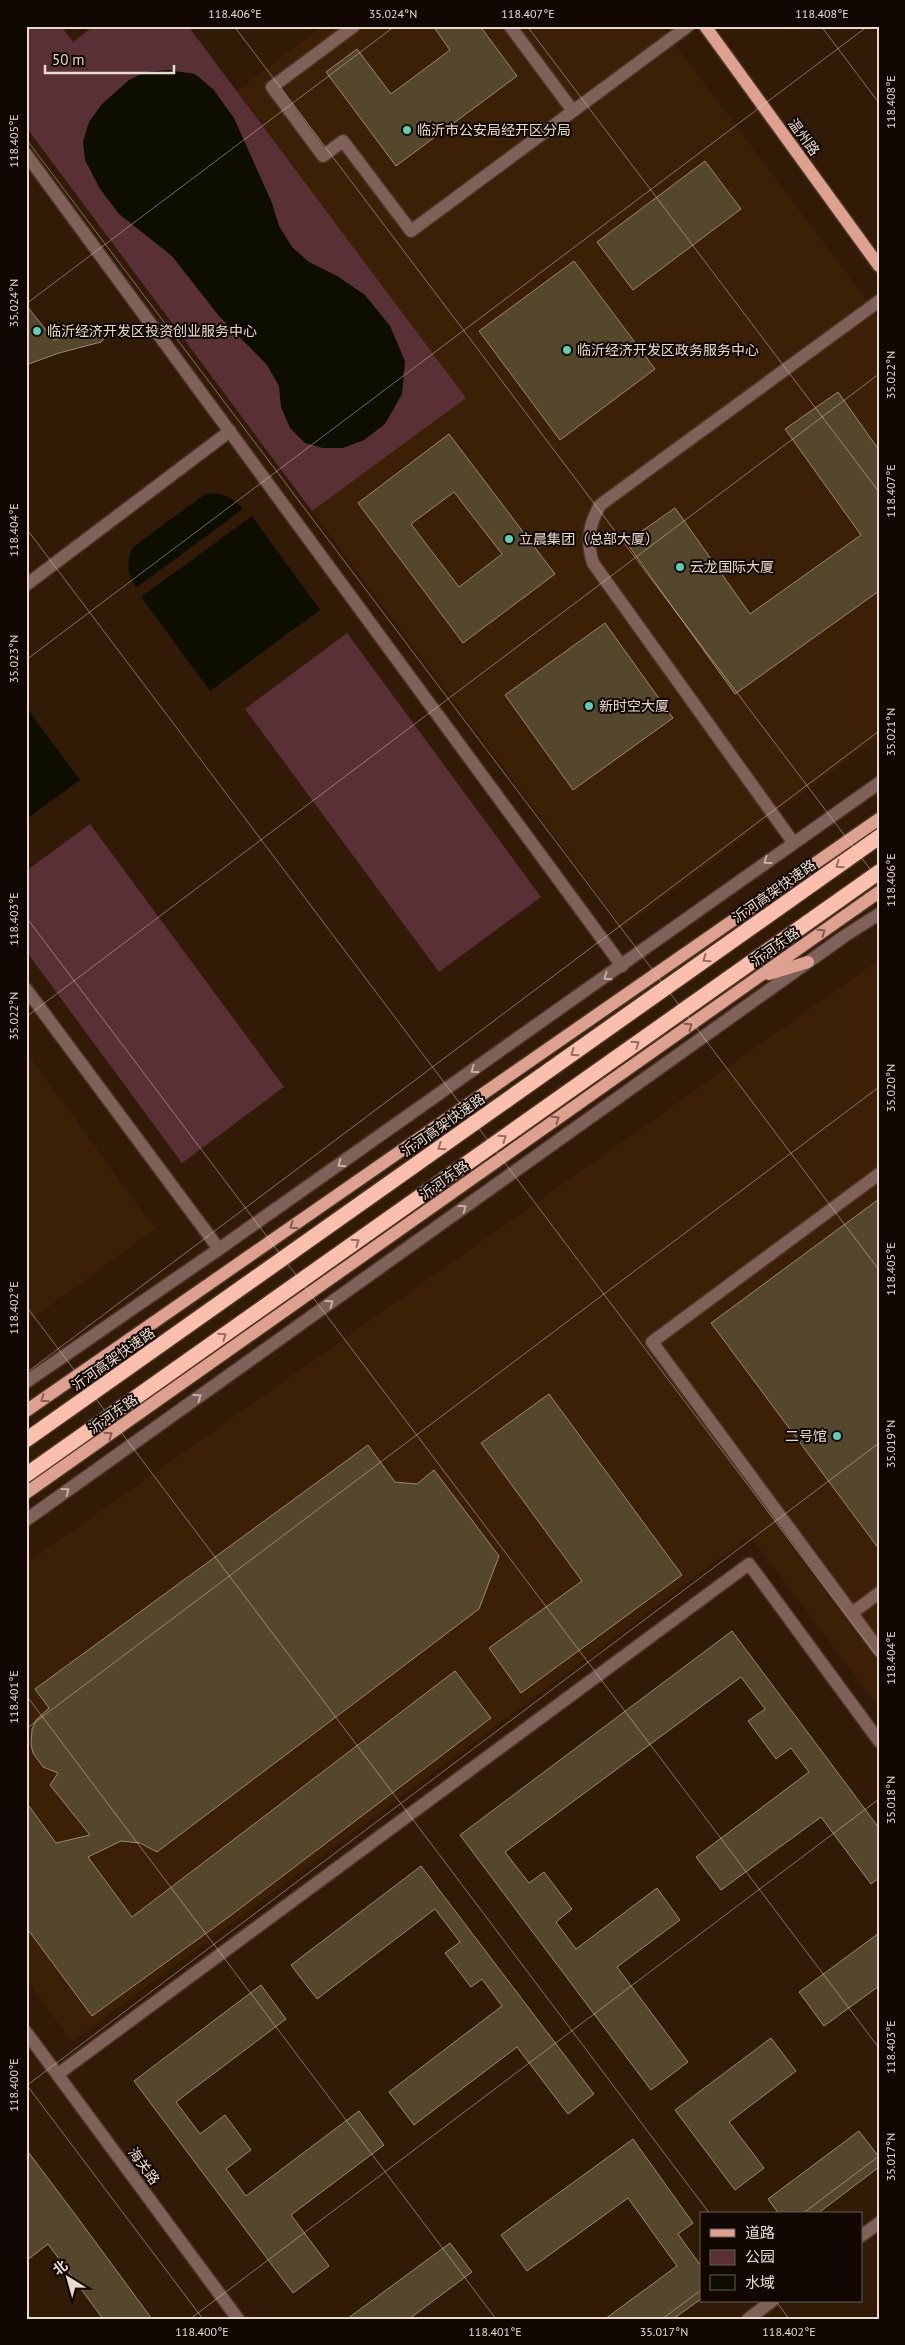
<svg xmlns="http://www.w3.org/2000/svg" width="905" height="2345" viewBox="0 0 905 2345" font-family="'PT Sans','Noto Sans SC',sans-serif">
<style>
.built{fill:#3c2006}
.green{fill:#583035}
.water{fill:#0e0e00}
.building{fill:#55472b;stroke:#9a8a6c;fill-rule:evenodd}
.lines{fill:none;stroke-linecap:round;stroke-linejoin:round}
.minor-casing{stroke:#4b3623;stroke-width:15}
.major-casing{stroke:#4b3623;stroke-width:15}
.highway-casing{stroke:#4b3623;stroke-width:18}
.minor{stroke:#7f6159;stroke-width:12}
.major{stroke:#dea190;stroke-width:12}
.highway{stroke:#fbbfae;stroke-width:15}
.oneway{stroke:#c4b0a5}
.oneway2{stroke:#926d61}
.oneway3{stroke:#825c51}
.ticks{fill:none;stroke:#e9dace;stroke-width:1;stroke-opacity:0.45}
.poi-dot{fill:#5cceba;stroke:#110803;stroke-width:2}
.labels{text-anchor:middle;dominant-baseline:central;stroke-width:4;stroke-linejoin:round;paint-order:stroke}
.poi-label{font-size:14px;fill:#e9dace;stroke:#110803;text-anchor:start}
.street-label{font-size:14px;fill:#e9dace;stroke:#110803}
.neatline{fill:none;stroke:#e9dace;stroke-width:2}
.ticks-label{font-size:12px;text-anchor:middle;fill:#e9dace}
</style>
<rect width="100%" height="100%" fill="#311b07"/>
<!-- built -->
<g class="built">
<path d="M323 26H661L879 317V736L623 928 312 511 465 398 237 91Z"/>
<path d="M879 960V1708L750 1536 72 2042 26 1979V1564Z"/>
<path d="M26 1052 155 1229 26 1323Z"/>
</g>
<!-- green -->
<g class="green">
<path d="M26 26H61L73 42 94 26H188L466 398 312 511 26 127Z"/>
<path d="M347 633 541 897 439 972 245 709Z"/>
<path d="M90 824 284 1087 182 1163 26 951V871Z"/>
</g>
<!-- water -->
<g class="water">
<path d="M168 70 195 74 213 89 234 118 272 203 279 226 292 247 309 262 337 276 365 295 390 326 405 361 402 394 385 424 364 440 343 448H323L305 443 290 428 281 407 279 386 267 365 219 316 172 256 119 214 100 189 85 160 83 142 89 122 102 104 129 80 145 72Z"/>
<path d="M215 493C228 495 234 500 243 509L136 588C127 574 126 563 133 547L205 494Z"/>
<path d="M252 516 320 610 210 691 141 597Z"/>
<path d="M26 707 80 780 26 819Z"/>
</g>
<!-- building -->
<g class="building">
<path d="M433 26H480L517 76 396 166 326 72 357 49 391 94 450 50Z"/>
<path d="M705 161 741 209 633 290 597 242Z"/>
<path d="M574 261 655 369 560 440 479 331Z"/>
<path d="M26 305 54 340 105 326 107 336 101 342 59 353 26 365Z"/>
<path d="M838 392 879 450V591L735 694 626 542 675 508 750 614 861 535 785 429Z"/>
<path d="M449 434 555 574 463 643 358 503ZM454 492 502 554 459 587 411 524Z"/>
<path d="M605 623 673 718 573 790 505 695Z"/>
<path d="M879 1199V1549L711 1323Z"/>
<path d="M549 1394 682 1575 521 1693 489 1648 582 1581 481 1443Z"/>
<path d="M368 1445 395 1482 417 1484 434 1470 499 1556 479 1609 157 1852 140 1843 121 1841 88 1857 132 1917 455 1671 491 1718 230 1916 92 2016 26 1927V1802L56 1843 90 1835 50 1785 58 1773 43 1767 33 1753 31 1745 32 1729 36 1720 49 1708 35 1689Z"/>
<path d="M732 1631 879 1828V1878L871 1884 821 1817 721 1890 696 1857 809 1772 791 1748 776 1759 748 1721 765 1709 741 1677 505 1852 529 1883 544 1872 572 1909 556 1922 576 1949 657 1888 680 1920 617 1967 688 2062 651 2090 460 1835Z"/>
<path d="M421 1866 594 2094 568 2114 517 2047 414 2125 389 2092 502 2006 482 1979 471 1987 445 1953 460 1942 435 1909 317 1999 291 1965Z"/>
<path d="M879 1933V1986L824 2026 799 1992Z"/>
<path d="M261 1985 286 2019 176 2102 200 2134 225 2115 251 2150 226 2169 246 2196 359 2111 384 2145 291 2215 329 2266 293 2293 134 2081Z"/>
<path d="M771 2038 796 2071 729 2122 764 2168 735 2190 675 2110Z"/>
<path d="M859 2131 879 2157V2167L817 2214H779L768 2199Z"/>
<path d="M633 2139 693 2223 678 2234 701 2266V2299L673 2319H605L677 2266 628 2198 527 2271 501 2235Z"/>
<path d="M26 2149 80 2221 152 2319H103L48 2244 26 2261Z"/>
<path d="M450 2243 472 2272 409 2319H347Z"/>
</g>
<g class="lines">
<defs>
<g id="minor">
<path d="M354 26 272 87 323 156 343 141 411 231 688 26"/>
<path d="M510 26 573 111"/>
<path d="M26 154 622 966"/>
<path d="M26 585 230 431"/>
<path d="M793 842 593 563C586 541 589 525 600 505L879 301"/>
<path d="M26 989 219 1249"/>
<path d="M879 1174 652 1342 879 1650"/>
<path d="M26 1382 219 1249 879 783"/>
<path d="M26 1520 846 935 879 914"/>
<path d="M852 1613 879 1593"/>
<path d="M26 2032 238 2319"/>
<path d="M58 2074 749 1564 879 1741"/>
<path d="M861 2236 879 2223"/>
<path d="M748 2319 772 2301"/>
</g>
<g id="major">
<path d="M705 26 879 266"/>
<path d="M769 974 808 962"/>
<path d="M26 1411 879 819"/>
<path d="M26 1493 879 892"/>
</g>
<g id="highway">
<path d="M26 1440 879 837"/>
<path d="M26 1475 879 872"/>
</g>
</defs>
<!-- minor casing -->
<use href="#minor" class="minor-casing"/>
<!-- major casing -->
<use href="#major" class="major-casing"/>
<!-- highway casing -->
<use href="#highway" class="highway-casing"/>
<!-- minor -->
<use href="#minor" class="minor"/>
<!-- major -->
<use href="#major" class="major"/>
<!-- highway -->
<use href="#highway" class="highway"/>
</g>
<!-- one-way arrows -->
<defs><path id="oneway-chevron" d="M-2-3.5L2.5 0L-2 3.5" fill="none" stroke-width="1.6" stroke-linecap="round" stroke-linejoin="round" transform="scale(1.25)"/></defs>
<g class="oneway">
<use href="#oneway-chevron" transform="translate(767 861) rotate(144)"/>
<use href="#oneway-chevron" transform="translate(607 977) rotate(145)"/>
<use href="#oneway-chevron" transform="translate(474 1070) rotate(145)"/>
<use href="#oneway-chevron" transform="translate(341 1164) rotate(145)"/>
<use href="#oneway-chevron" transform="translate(463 1208) rotate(-36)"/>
<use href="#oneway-chevron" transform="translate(330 1303) rotate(-36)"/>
<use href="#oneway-chevron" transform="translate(198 1397) rotate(-36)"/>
<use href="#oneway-chevron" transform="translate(66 1491) rotate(-36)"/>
</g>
<g class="oneway2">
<use href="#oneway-chevron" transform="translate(839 865) rotate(145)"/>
<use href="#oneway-chevron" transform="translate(706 959) rotate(145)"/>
<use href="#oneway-chevron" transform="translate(636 1044) rotate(-35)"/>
<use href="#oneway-chevron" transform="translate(574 1053) rotate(145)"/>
<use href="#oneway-chevron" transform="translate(503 1138) rotate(-35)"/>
<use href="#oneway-chevron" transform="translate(441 1147) rotate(145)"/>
<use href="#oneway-chevron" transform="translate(356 1242) rotate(-35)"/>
<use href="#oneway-chevron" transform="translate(223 1336) rotate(-35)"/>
</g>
<g class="oneway3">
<use href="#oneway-chevron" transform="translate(822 932) rotate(-35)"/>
<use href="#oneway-chevron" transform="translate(689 1026) rotate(-35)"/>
<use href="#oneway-chevron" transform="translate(556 1119) rotate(-35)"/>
<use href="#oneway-chevron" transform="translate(293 1226) rotate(145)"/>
<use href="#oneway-chevron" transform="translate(44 1399) rotate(145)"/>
<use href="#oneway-chevron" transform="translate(109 1435) rotate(-35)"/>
</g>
<!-- ticks -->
<path class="ticks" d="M234 26 879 881M527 26 879 492M821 26 879 103M26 139 879 1270M26 304 395 26M26 528 879 1659M26 660 868 26M26 917 879 2048M26 1017 879 374M26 1306 710 2214M26 1373 879 731M26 1695 496 2319M26 1729 879 1087M26 2084 203 2319M26 2086 879 1443M802 2214 879 2156M776 2301 789 2319M190 2319 879 1799M662 2319 701 2290"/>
<!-- markers -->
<g class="poi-dot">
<circle cx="407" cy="130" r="5"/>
<circle cx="37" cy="331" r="5"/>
<circle cx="567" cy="350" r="5"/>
<circle cx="509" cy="539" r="5"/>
<circle cx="680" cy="567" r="5"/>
<circle cx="589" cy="706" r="5"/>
<circle cx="837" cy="1436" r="5"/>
</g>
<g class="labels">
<!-- poi labels -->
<g class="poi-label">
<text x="417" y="130">临沂市公安局经开区分局</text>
<text x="47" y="331">临沂经济开发区投资创业服务中心</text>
<text x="577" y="350">临沂经济开发区政务服务中心</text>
<text x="519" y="539">立晨集团（总部大厦）</text>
<text x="690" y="567">云龙国际大厦</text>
<text x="599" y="706">新时空大厦</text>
<text x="827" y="1436" text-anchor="end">二号馆</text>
</g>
<!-- street labels -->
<g class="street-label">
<text transform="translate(804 137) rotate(54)">温州路</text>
<text transform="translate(774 891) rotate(-35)">沂河高架快速路</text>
<text transform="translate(775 947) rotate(-35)">沂河东路</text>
<text transform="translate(443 1125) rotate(-35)">沂河高架快速路</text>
<text transform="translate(444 1180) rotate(-35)">沂河东路</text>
<text transform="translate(113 1359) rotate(-35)">沂河高架快速路</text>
<text transform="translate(113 1414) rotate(-35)">沂河东路</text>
<text transform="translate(144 2166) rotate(54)">海关路</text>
</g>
</g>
<!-- border -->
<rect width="905" height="2345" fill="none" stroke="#110803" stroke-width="55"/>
<!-- legend -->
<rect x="700" y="2212" width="162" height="90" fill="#110803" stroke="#675c54"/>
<rect x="710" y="2229" width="25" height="8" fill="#dea190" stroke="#675c54"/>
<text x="745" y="2238" font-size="15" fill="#e9dace">道路</text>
<rect x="710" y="2250" width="25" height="15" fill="#583035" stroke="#675c54"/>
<text x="745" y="2262" font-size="15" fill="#e9dace">公园</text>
<rect x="710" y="2275" width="25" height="15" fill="#0e0e00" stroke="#675c54"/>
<text x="745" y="2288" font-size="15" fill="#e9dace">水域</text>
<!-- north arrow -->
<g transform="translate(68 2278) rotate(323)" stroke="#110803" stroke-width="4" paint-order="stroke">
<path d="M0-4L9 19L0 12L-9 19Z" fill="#e9dace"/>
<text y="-8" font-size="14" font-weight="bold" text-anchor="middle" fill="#e9dace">北</text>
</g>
<!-- scale -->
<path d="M45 65v8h129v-8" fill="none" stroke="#e9dace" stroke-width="2.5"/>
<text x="52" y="65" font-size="15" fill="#e9dace" stroke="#110803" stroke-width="4" paint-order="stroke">50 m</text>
<rect x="28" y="28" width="850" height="2290" class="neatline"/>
<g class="ticks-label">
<text x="235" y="18">118.406°E</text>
<text x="393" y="18">35.024°N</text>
<text x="528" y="18">118.407°E</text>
<text x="822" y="18">118.408°E</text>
<text transform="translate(891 102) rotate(-90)" y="4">118.408°E</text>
<text transform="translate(14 141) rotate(-90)" y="4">118.405°E</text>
<text transform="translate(14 303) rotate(-90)" y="4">35.024°N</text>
<text transform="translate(891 375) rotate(-90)" y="4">35.022°N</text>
<text transform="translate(891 491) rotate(-90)" y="4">118.407°E</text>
<text transform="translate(14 530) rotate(-90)" y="4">118.404°E</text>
<text transform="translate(14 659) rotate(-90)" y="4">35.023°N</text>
<text transform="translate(891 732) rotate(-90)" y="4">35.021°N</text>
<text transform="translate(891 880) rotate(-90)" y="4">118.406°E</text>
<text transform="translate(14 919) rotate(-90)" y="4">118.403°E</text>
<text transform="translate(14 1016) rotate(-90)" y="4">35.022°N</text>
<text transform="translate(891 1088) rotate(-90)" y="4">35.020°N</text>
<text transform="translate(891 1269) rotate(-90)" y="4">118.405°E</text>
<text transform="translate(14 1308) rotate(-90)" y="4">118.402°E</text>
<text transform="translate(891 1444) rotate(-90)" y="4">35.019°N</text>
<text transform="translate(891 1658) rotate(-90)" y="4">118.404°E</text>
<text transform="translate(14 1697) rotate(-90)" y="4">118.401°E</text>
<text transform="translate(891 1800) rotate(-90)" y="4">35.018°N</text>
<text transform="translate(891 2047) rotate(-90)" y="4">118.403°E</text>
<text transform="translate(14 2085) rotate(-90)" y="4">118.400°E</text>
<text transform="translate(891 2157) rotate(-90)" y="4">35.017°N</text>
<text x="202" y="2336">118.400°E</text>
<text x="495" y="2336">118.401°E</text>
<text x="664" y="2336">35.017°N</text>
<text x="789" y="2336">118.402°E</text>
</g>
</svg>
